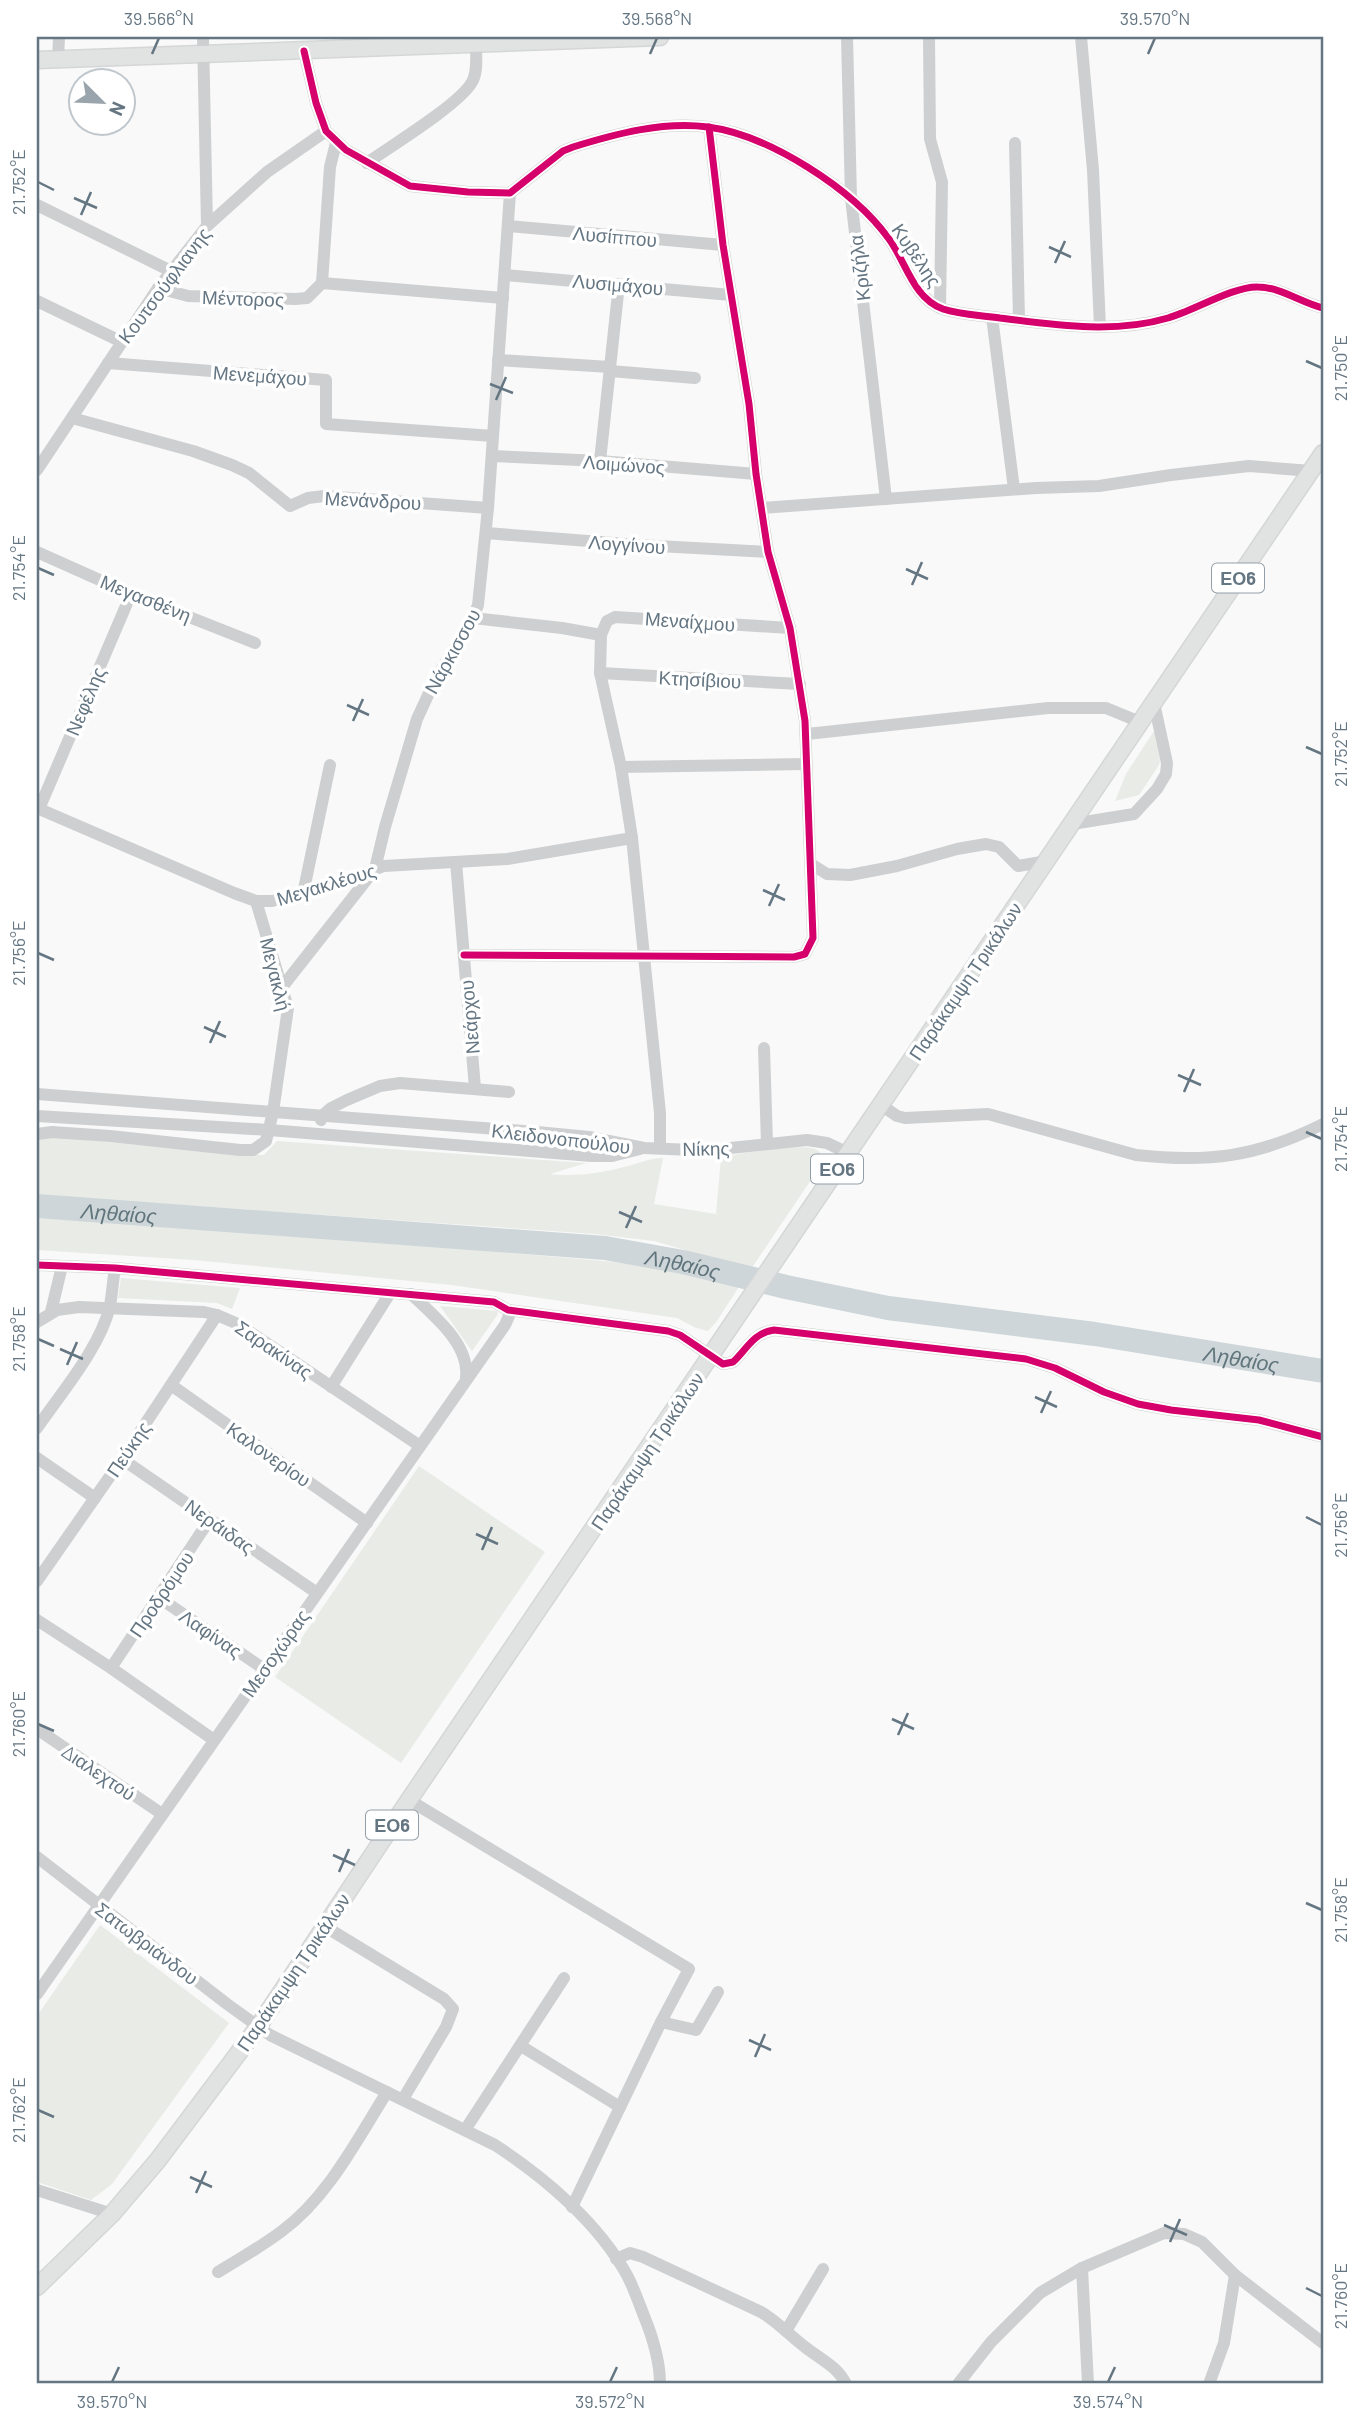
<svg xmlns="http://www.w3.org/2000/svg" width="1360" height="2421" viewBox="0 0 1360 2421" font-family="Barlow,sans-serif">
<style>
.green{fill:#e8ebe6}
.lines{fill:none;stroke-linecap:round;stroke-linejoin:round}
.river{stroke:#ced6d9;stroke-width:24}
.major-casing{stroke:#d5d6d7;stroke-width:19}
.minor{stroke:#cecfd0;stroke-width:12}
.major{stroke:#e1e2e2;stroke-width:16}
.cycleway-casing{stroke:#fff;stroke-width:11}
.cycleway{stroke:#d6006c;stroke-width:7}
.ticks{fill:none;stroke:#657683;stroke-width:2.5}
.labels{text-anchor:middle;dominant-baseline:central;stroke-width:7;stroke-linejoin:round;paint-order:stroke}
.shield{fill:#fff;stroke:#939fa8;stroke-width:2}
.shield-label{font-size:18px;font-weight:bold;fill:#657683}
.street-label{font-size:19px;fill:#657683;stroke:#fff}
.water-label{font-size:21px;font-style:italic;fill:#60757c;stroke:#fff}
.neatline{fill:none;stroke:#657683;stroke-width:2.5}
.ticks-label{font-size:18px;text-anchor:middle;fill:#657683}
</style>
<rect width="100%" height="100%" fill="#f9f9f9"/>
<!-- green -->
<g class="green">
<path d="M1154 731 1160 761 1159 765 1139 795 1115 801 1126 774Z"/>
<path d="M55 1137 231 1154 264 1155 277 1141 586 1163 550 1174C574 1177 601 1173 624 1167 638 1164 649 1158 663 1158L654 1204 716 1214 721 1157C738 1154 805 1142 817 1150 823 1153 821 1159 821 1165L751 1269 654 1241 595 1234 37 1195V1138Z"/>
<path d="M37 1218 302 1235 615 1262 678 1269 740 1285 717 1321 708 1331 696 1328 677 1318 452 1285 194 1260 37 1250Z"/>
<path d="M121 1278 240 1288 232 1309 217 1303 118 1298Z"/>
<path d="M440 1306 497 1311 498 1314 472 1351Z"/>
<path d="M419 1466 545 1552 401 1763 275 1677Z"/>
<path d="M100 1925 229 2023 112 2184 91 2200 37 2182V2016Z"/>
</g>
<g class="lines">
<!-- river -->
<path class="river" id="s1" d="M37 1206 605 1248 683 1262 786 1287 888 1308 1095 1334 1323 1371"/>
<defs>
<g id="major">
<path d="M37 60 660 37"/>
<path d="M37 2287 112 2214 158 2160 258 2027 409 1800 1323 453"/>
</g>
</defs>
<!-- major casing -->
<use href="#major" class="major-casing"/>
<!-- minor -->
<g class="minor">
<path d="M203 37 207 226"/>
<path d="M847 37 851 198 886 499"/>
<path d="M929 37 930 139 942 182 940 308"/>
<path d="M1081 37 1093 170 1100 327"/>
<path d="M304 51 316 103 326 131 346 150 410 186 468 192 510 193 563 151 573 147C615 134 663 121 708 127 769 135 853 189 889 239 906 262 913 298 943 309 961 315 981 315 1000 318 1055 325 1114 334 1168 318 1193 311 1234 286 1258 287 1280 287 1302 303 1323 308"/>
<path d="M58 60 59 37"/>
<path d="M1015 143 1019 320"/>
<path d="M367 163C391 146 460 104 472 82 478 72 476 56 476 44"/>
<path d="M37 205 171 271"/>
<path d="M508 226 723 245"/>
<path d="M505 275 731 295"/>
<path d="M322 283 503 298"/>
<path d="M322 283 330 167 336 143"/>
<path d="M158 288 188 296 295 299 307 298 322 283"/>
<path d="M37 301 122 342"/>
<path d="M992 317 1014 489"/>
<path d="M498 360 610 367"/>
<path d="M108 363 326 380V424L493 436"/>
<path d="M610 371 695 378"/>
<path d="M72 418 193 451 232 465 249 473 290 506 308 498 324 496 488 508"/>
<path d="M492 456 600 461 756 474"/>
<path d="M600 461 619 284"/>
<path d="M37 470 158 288 207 226 267 172 326 131"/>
<path d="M761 508 1036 488 1099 486 1171 475 1249 466 1311 471"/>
<path d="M486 533 639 545 768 552"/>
<path d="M37 552 131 594 255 643"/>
<path d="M473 618 562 628 601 635"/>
<path d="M600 673 800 684"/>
<path d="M807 734 1048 708H1106L1140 722"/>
<path d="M621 767 805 764"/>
<path d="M37 808 234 893 256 901H272L336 884 384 866 507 859 632 838"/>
<path d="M39 809 131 594"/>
<path d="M1072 824 1134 814 1157 789 1166 774 1167 763 1154 703"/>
<path d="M456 862 475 1088"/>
<path d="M811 864 827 874 850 875 897 866 957 849 986 844 999 847 1018 866 1047 861"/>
<path d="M303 894 330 765"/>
<path d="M464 955 794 957 805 954 813 938 805 721 790 628 768 552 756 474 749 404 723 245 709 127"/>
<path d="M283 986 375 869 385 827 417 719 435 680 473 618 478 605 488 508 510 193"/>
<path d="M764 1048 767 1144"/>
<path d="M37 1094 537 1132 589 1137 644 1148 692 1150 721 1149 807 1140 827 1143 848 1153"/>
<path d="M881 1105 897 1116 905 1118 988 1114 1136 1155C1209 1163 1257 1157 1323 1124"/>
<path d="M37 1116 269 1130 591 1156H612L640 1149"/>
<path d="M321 1120 322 1116 331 1108 347 1100 380 1086 400 1083 509 1092"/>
<path d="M37 1134 52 1132 110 1136 240 1150H253L266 1141 273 1112 288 1008 256 901"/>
<path d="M660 1148V1113L632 838 621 767 600 673 601 635 607 621 615 617 790 628"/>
<path d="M37 1265 115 1268 494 1302 508 1310 668 1331 680 1335 723 1364 733 1362C747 1349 753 1333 774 1330L1026 1359 1055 1368 1104 1392 1138 1404 1171 1410 1259 1420 1323 1437"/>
<path d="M411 1294C434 1316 470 1344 466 1378"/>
<path d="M51 1312 62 1266"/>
<path d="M37 1322 57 1310 79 1307 204 1312 217 1315 238 1324 420 1446"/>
<path d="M171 1385 367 1523"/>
<path d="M331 1387 390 1293"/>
<path d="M37 1428C61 1393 100 1348 110 1306 112 1294 113 1280 115 1268"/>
<path d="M37 1458 95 1498"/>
<path d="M122 1459 317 1593"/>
<path d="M37 1581 122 1459 217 1315"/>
<path d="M158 1597 264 1669"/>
<path d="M37 1620 111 1668 214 1740"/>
<path d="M111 1668 210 1519"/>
<path d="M37 1729 162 1814"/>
<path d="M409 1800 689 1969 661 2022 572 2207"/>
<path d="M37 1857 227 2004 270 2035 495 2145C544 2177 599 2223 628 2277 634 2289 639 2303 644 2316 653 2338 660 2361 660 2384"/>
<path d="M324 1926 444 1999 453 2009 446 2027 403 2099"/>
<path d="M37 1994 505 1325 509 1316 508 1310"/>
<path d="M661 2022 696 2030 718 1992"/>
<path d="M521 2046 620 2107"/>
<path d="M465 2130 564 1978"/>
<path d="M37 2190 112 2214"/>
<path d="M616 2259 630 2253 643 2257 761 2312C778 2322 789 2335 805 2347 820 2359 837 2366 846 2384"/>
<path d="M1082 2268 1088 2384"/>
<path d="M218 2272C240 2259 262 2246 282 2231 328 2197 357 2140 387 2092"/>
<path d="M786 2331 823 2269"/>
<path d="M958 2384 991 2342 1040 2293 1082 2268 1164 2233 1184 2234 1202 2242 1235 2275 1323 2343"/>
<path d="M1209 2384 1224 2343 1235 2275"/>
</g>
<!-- major -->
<use href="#major" class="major"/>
<defs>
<g id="cycleway">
<path d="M304 51 316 103 326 131 346 150 410 186 468 192 510 193 563 151 573 147C615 134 663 121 708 127 769 135 853 189 889 239 906 262 913 298 943 309 961 315 981 315 1000 318 1055 325 1114 334 1168 318 1193 311 1234 286 1258 287 1280 287 1302 303 1323 308"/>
<path d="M464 955 794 957 805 954 813 938 805 721 790 628 768 552 756 474 749 404 723 245 709 127"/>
<path d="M37 1265 115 1268 494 1302 508 1310 668 1331 680 1335 723 1364 733 1362C747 1349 753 1333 774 1330L1026 1359 1055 1368 1104 1392 1138 1404 1171 1410 1259 1420 1323 1437"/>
</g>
</defs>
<!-- cycleway casing -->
<use href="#cycleway" class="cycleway-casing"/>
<!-- cycleway -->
<use href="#cycleway" class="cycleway"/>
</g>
<!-- ticks -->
<path class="ticks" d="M152 54 159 38M650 54 657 38M1148 54 1155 38M38 182 54 190M74 198 97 208M81 215 91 192M1049 247 1071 257M1055 263 1065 241M1306 361 1322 368M490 384 513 393M496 400 506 377M38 568 54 575M906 569 928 579M912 585 922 562M347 705 369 715M353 721 363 699M1306 747 1322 754M763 890 785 900M769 906 779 884M38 953 54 960M204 1027 226 1037M210 1043 220 1021M1178 1075 1201 1085M1184 1092 1194 1069M1306 1132 1322 1139M619 1212 642 1222M626 1228 636 1206M38 1339 54 1346M60 1349 83 1359M67 1365 77 1342M1035 1397 1057 1407M1041 1413 1051 1391M1306 1517 1322 1525M476 1534 498 1544M482 1550 492 1527M892 1719 914 1729M38 1724 54 1731M898 1735 908 1713M333 1855 355 1865M339 1872 349 1849M1306 1903 1322 1910M749 2040 771 2050M755 2057 765 2034M38 2110 54 2117M190 2177 212 2187M196 2193 206 2171M1164 2225 1187 2235M1170 2242 1180 2219M1306 2288 1322 2296M112 2382 119 2367M610 2382 617 2367M1108 2382 1115 2367"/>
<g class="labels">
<!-- shield labels -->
<g class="shield">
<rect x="1212" y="563.5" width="52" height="29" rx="5"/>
<rect x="811" y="1154.5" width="52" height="29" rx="5"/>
<rect x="366" y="1810.5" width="52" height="29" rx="5"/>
</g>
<g class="shield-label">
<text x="1238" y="578">ΕΟ6</text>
<text x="837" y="1169">ΕΟ6</text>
<text x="392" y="1825">ΕΟ6</text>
</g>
<!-- street labels -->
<g class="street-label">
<text transform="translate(615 236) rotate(5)">Λυσίππου</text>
<text transform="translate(917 255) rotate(56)">Κυβέλης</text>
<text transform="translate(859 268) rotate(-97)">Κριζήλα</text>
<text transform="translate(618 284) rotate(5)">Λυσιμάχου</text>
<text transform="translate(164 285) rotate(-53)">Κουτσούφλιανης</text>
<text transform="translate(243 298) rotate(2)">Μέντορος</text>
<text transform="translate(260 375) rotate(4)">Μενεμάχου</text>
<text transform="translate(624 464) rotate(4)">Λοιμώνος</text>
<text transform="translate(373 500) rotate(3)">Μενάνδρου</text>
<text transform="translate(627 544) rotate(4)">Λογγίνου</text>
<text transform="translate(146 598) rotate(22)">Μεγασθένη</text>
<text transform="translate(690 621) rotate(4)">Μεναίχμου</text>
<text transform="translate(452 651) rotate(-61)">Νάρκισσου</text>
<text transform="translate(700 679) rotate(3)">Κτησίβιου</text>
<text transform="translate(85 701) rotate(-67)">Νεφέλης</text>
<text transform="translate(326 884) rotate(-17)">Μεγακλέους</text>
<text transform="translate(276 974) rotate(76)">Μεγακλή</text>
<text transform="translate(965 981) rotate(-56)">Παράκαμψη Τρικάλων</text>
<text transform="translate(469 1017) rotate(-95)">Νεάρχου</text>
<text transform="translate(561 1138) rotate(7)">Κλειδονοπούλου</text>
<text transform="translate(706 1148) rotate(-1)">Νίκης</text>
<text transform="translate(274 1349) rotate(34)">Σαρακίνας</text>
<text transform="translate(128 1449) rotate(-56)">Πεύκης</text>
<text transform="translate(647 1451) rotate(-56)">Παράκαμψη Τρικάλων</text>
<text transform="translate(269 1454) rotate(35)">Καλονερίου</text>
<text transform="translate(220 1526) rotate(35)">Νεράιδας</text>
<text transform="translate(161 1594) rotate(-56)">Προδρόμου</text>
<text transform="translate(211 1633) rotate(34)">Λαφίνας</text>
<text transform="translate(275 1653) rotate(-55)">Μεσοχώρας</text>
<text transform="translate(99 1772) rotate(34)">Διαλεχτού</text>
<text transform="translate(147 1943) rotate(37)">Σατωβριάνδου</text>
<text transform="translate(293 1972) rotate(-56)">Παράκαμψη Τρικάλων</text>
</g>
<!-- water labels -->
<g class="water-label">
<text stroke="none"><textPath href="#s1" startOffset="82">Ληθαίος</textPath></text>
<text stroke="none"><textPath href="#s1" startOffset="649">Ληθαίος</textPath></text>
<text stroke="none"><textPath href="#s1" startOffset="1216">Ληθαίος</textPath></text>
</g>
</g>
<!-- border -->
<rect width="1360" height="2421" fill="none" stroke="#ffffff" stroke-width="77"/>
<!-- north arrow -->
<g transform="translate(102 102) rotate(114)"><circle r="33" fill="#ffffff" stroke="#c1c8cd" stroke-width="2"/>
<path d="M0-5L12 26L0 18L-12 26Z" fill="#99a4ac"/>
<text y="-10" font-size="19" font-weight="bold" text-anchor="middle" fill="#657683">N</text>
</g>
<rect x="38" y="38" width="1284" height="2344" class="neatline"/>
<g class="ticks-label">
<text x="159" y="25">39.566°N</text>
<text x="657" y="25">39.568°N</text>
<text x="1155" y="25">39.570°N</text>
<text transform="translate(19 182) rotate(-90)" y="6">21.752°E</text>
<text transform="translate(1341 368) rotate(-90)" y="6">21.750°E</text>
<text transform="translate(19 568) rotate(-90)" y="6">21.754°E</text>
<text transform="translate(1341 754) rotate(-90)" y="6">21.752°E</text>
<text transform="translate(19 953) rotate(-90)" y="6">21.756°E</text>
<text transform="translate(1341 1139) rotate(-90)" y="6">21.754°E</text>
<text transform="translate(19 1339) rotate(-90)" y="6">21.758°E</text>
<text transform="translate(1341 1525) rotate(-90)" y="6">21.756°E</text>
<text transform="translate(19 1724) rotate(-90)" y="6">21.760°E</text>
<text transform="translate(1341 1910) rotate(-90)" y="6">21.758°E</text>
<text transform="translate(19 2110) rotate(-90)" y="6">21.762°E</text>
<text transform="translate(1341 2296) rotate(-90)" y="6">21.760°E</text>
<text x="112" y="2408">39.570°N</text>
<text x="610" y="2408">39.572°N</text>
<text x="1108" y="2408">39.574°N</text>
</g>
</svg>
